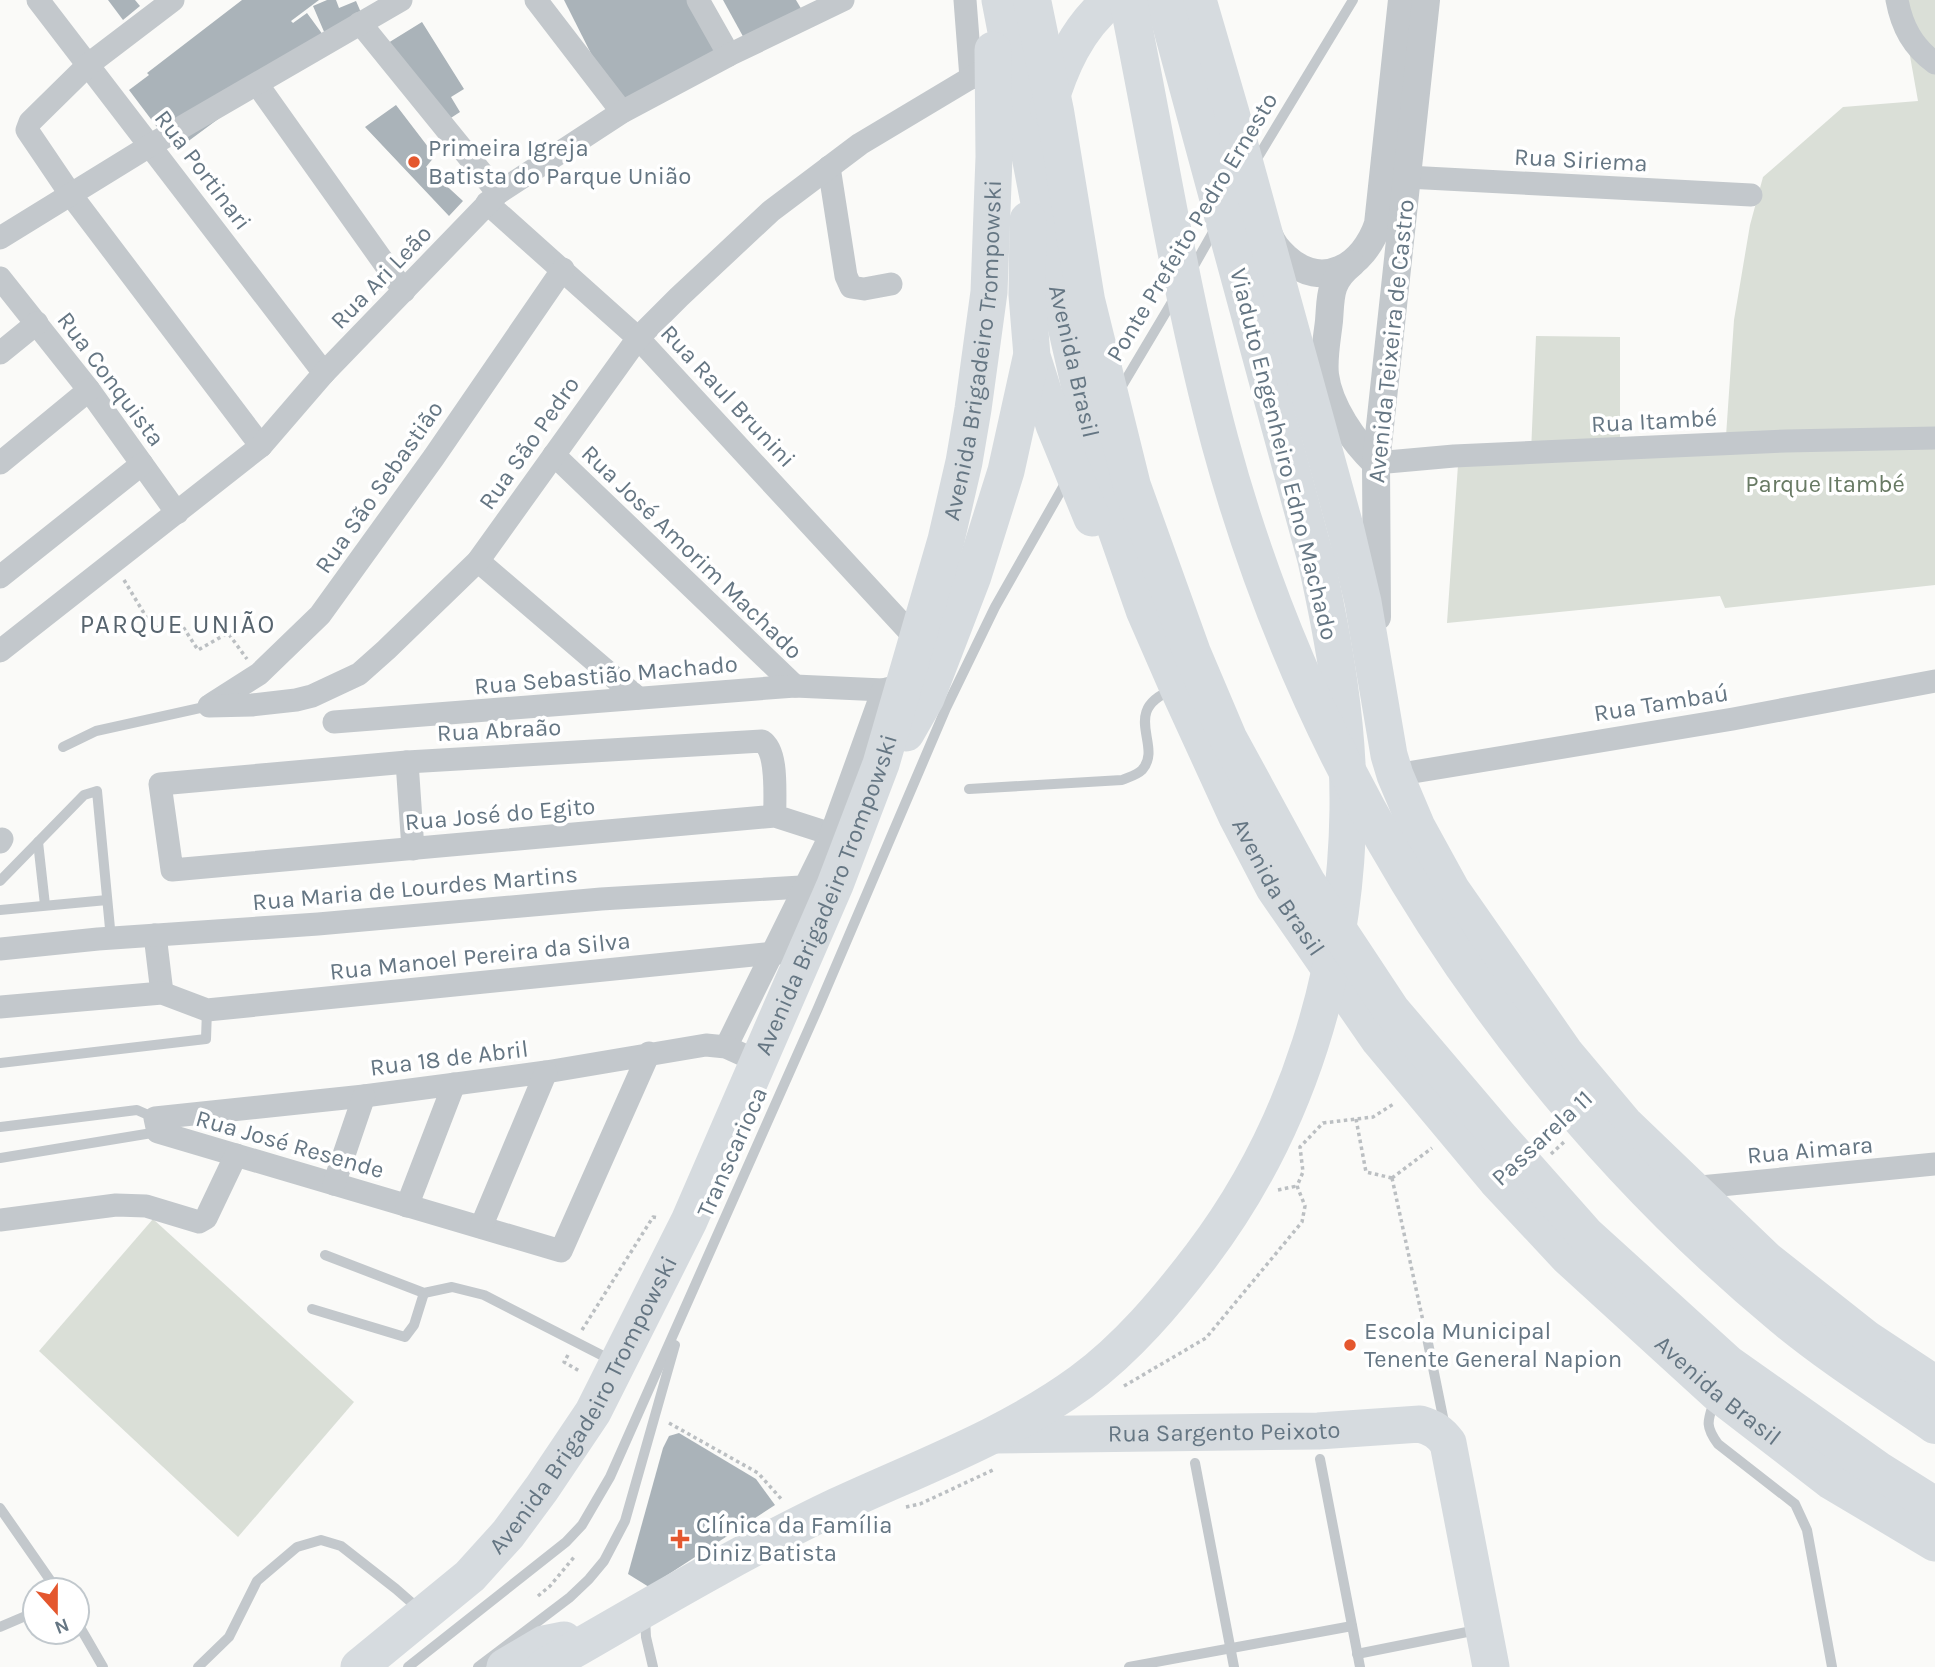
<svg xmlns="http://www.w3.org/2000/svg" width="1935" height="1667" viewBox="0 0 1935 1667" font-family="Karla,sans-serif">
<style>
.green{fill:#dadfd7}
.building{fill:#aab3b9}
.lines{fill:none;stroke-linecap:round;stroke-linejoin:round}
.path{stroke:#bbbfc2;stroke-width:3.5;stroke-dasharray:3.5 3.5;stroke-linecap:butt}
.service{stroke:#c3c8cc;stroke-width:10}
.minor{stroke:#c3c8cc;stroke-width:23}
.tertiary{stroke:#c3c8cc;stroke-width:28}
.trunk{stroke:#d6dbdf;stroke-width:37}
.motorway{stroke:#d6dbdf;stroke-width:38}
.poi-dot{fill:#e4572e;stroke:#fff;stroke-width:2.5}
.labels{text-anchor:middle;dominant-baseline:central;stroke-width:7;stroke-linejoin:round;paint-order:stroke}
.poi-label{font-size:24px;fill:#657683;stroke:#fff;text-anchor:start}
.street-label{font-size:24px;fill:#657683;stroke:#fff}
.park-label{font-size:24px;fill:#687a64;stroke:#fff}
.neighbourhood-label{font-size:26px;letter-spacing:2px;fill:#57646e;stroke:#fff}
</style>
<rect width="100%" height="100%" fill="#fafaf8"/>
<!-- green -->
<g class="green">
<path d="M1900 0H1935V585L1725 608 1720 596 1447 623 1458 465 1531 452 1536 336 1620 337V439L1726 436 1734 320 1750 225 1763 177 1843 107 1918 101Z"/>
<path d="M153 1219 354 1402 238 1537 39 1351Z"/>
</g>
<!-- building -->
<g class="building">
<path d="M108 0H135L140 6 123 20Z"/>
<path d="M242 0H319L291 21 293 23 307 13 326 39 175 151 129 90 149 75 147 73Z"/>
<path d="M327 0H336L339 8 356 1 369 31 331 48 313 6Z"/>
<path d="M564 0H690L721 63 621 113Z"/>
<path d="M723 0H796L809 22 751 51Z"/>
<path d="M422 22 464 89 451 97 460 112 440 125 388 43Z"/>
<path d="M396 105 435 156 426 167 463 201 449 216 365 127Z"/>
<path d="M679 1433 756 1479 775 1505 649 1587 628 1574 663 1448 669 1436Z"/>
</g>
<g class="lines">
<!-- path -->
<g class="path">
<path d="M124 580 154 630 176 616 198 650 228 633 247 659"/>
<path d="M1356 1119 1366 1172 1392 1178"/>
<path d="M1551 1154 1564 1142"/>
<path d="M1392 1178 1432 1148"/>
<path d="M1392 1178 1423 1321"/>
<path d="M1278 1190 1297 1186"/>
<path d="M582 1330 653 1217 659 1218"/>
<path d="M568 1355 564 1362 581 1372"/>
<path d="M1124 1386 1206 1338 1302 1222 1305 1206 1297 1186 1303 1172 1300 1147 1323 1123 1373 1117 1395 1103"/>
<path d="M669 1423 758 1473 783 1501"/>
<path d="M906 1507 920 1504 995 1469"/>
<path d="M538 1596 550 1586 575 1556"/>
</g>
<!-- service -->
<g class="service">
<path d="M1255 162 1353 0"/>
<path d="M1191 271 1216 227"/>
<path d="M1119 391 1175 297"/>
<path d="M63 747 96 731 209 706"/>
<path d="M969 789 1122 780C1129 777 1137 775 1142 770 1164 746 1119 711 1172 690"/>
<path d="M38 842 45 905"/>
<path d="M0 881 84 795 97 791 111 939"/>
<path d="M0 910 107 900"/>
<path d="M0 1063 206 1039 207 1010"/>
<path d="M0 1127 137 1110 155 1118"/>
<path d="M0 1158 158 1132"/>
<path d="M325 1255 424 1293 452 1287 484 1295 613 1361"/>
<path d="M312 1309 405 1337 414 1325 424 1293"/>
<path d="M1426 1333 1445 1427"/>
<path d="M1715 1399C1708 1420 1704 1425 1718 1444L1795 1504 1807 1530 1832 1667"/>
<path d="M1320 1459 1360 1667"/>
<path d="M1195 1463 1234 1667"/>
<path d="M0 1508 57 1590"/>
<path d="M645 1618 646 1637 653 1667"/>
<path d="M77 1622 103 1667"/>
<path d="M0 1627 35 1612"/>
<path d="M1357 1654 1477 1630"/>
<path d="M198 1667 229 1637 257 1581 297 1547 321 1540 341 1546 396 1589 420 1610"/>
<path d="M408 1667 566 1542 582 1525 610 1477 818 1008 946 708 995 607 1067 480"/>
<path d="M478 1667 569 1598 589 1579 604 1561 625 1521 675 1345"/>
<path d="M1129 1667 1352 1626"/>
</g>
<!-- minor -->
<g class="minor">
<path d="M38 0 324 373"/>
<path d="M173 0 89 64 30 122 27 130 71 195 261 446"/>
<path d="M536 0 622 112"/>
<path d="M698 0 729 55"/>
<path d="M965 0 971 78"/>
<path d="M1897 0C1902 27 1913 47 1935 63"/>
<path d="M360 23 498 193"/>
<path d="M257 84 404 291"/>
<path d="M829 167 846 276 851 287 864 289 891 284"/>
<path d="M1407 177 1751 195"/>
<path d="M487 203 638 338 917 640"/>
<path d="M0 238 151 145 401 0"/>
<path d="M0 278 89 390 177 513"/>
<path d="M0 353 37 323"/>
<path d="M554 455 795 686"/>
<path d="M0 463 89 390"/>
<path d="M1376 463 1454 456 1786 441 1935 438"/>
<path d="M478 561 638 698"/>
<path d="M0 577 142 464"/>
<path d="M0 651 261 446 324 373 498 193 622 112 729 55 843 0"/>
<path d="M212 704 259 674 320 615 434 457 563 269"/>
<path d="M209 706 252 705 296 700 312 696 359 674 386 650 478 561 638 338 679 297 771 211 860 144 992 65"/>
<path d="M334 722 795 686 883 690"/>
<path d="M407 762 413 849"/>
<path d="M1395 775 1733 719 1935 681"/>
<path d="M775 816C774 796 779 752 762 741L407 762 160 784 172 870 775 816 831 834"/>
<path d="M0 842 2 839"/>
<path d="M155 935 162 993"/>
<path d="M0 949 98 939 318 924 601 899 835 885"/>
<path d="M0 1007 162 993 207 1010 774 953H806"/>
<path d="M726 1047 831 834 883 690 895 687"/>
<path d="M649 1053 561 1251 158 1132 155 1118 364 1096 546 1072 706 1045 726 1047 759 1062"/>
<path d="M334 1184 364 1096"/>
<path d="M1690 1188 1935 1164"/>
<path d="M407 1206 454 1084"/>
<path d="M0 1220 116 1205 146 1206 199 1222 206 1218 236 1155"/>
<path d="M481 1227 546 1072"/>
</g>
<!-- tertiary -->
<g class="tertiary">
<path d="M1269 235C1273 245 1278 250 1285 257 1323 292 1364 266 1378 224L1402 0"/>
<path d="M1351 264C1329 282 1331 295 1329 321 1327 339 1323 358 1325 375 1329 407 1354 442 1376 463"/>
<path d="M1377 617 1376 463 1426 0"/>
</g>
<!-- trunk -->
<g class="trunk">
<path id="s1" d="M1000 0 1046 239 1106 501 1144 610 1178 688 1237 817 1274 888 1379 1040 1496 1180 1568 1257 1717 1393 1831 1481 1935 1543"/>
<path d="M1198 0 1231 113 1346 530 1363 602 1389 755 1395 775 1417 827 1451 889 1566 1054 1624 1123 1767 1260 1867 1339 1935 1384"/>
<path d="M1048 108C1060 67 1077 28 1111 0"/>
<path d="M1028 220 1027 295 1032 356 1054 425 1092 518"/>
<path d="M906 733 926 698 973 576 1006 471 1031 358"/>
<path id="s2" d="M995 1435 1318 1431 1420 1424C1433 1428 1440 1432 1448 1443L1491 1667"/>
<path id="s3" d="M359 1667 470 1576 508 1534 542 1488 593 1412 689 1221 835 885 881 764 946 540 964 462 973 409 989 292 994 157 993 50"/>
<path d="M505 1667 544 1644 564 1640"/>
<path d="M544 1667C640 1612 736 1554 837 1506 919 1468 1007 1436 1081 1382 1127 1348 1166 1302 1201 1256 1298 1128 1346 969 1348 809 1349 725 1334 641 1316 560L1164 0"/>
</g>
<!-- motorway -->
<g class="motorway">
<path d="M1032 0 1055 111 1086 300 1132 486 1192 653 1228 738 1307 883 1391 1010 1499 1137 1586 1235 1728 1364 1878 1470 1935 1506"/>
<path d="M1128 0C1158 147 1181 297 1220 442 1312 782 1512 1091 1782 1316 1830 1356 1884 1390 1935 1425"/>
</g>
</g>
<!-- markers -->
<g class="poi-dot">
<circle cx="414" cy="162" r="7"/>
<circle cx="1350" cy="1345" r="7"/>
<path d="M676.5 1528.5h7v7h7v7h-7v7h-7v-7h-7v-7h7z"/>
</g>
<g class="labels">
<!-- poi labels -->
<g class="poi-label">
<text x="428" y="148">Primeira Igreja<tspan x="428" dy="28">Batista do Parque União</tspan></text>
<text x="1364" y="1331">Escola Municipal<tspan x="1364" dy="28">Tenente General Napion</tspan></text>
<text x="696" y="1525">Clínica da Família<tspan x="696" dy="28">Diniz Batista</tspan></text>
</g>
<!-- street labels -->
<g class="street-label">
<text transform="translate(1581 160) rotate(3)">Rua Siriema</text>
<text transform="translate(203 170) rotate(53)">Rua Portinari</text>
<text transform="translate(1192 227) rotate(-59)">Ponte Prefeito Pedro Ernesto</text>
<text transform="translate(381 277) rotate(-46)">Rua Ari Leão</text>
<text transform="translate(1391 341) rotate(-84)">Avenida Teixeira de Castro</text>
<text stroke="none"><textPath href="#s3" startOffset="1484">Avenida Brigadeiro Trompowski</textPath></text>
<text stroke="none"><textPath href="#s1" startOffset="369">Avenida Brasil</textPath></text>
<text transform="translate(111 379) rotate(53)">Rua Conquista</text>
<text transform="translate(728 396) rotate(47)">Rua Raul Brunini</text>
<text transform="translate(1654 421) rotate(-3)">Rua Itambé</text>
<text transform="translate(529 443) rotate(-55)">Rua São Pedro</text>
<text transform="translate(1284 454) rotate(76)">Viaduto Engenheiro Edno Machado</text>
<text transform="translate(379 487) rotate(-55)">Rua São Sebastião</text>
<text transform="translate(692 552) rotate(44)">Rua José Amorim Machado</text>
<text transform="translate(606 675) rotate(-5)">Rua Sebastião Machado</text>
<text transform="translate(1661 703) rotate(-9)">Rua Tambaú</text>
<text transform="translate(499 730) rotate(-3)">Rua Abraão</text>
<text transform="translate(500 814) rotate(-5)">Rua José do Egito</text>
<text stroke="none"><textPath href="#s1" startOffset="936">Avenida Brasil</textPath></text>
<text transform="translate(415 888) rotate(-5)">Rua Maria de Lourdes Martins</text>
<text stroke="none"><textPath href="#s3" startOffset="917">Avenida Brigadeiro Trompowski</textPath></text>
<text transform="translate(480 956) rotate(-6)">Rua Manoel Pereira da Silva</text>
<text transform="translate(449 1058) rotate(-7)">Rua 18 de Abril</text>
<text transform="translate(1542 1138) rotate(-43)">Passarela 11</text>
<text transform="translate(290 1144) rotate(16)">Rua José Resende</text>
<text transform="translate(1810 1150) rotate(-5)">Rua Aimara</text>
<text transform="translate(732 1152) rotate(-66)">Transcarioca</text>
<text stroke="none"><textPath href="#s1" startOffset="1608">Avenida Brasil</textPath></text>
<text stroke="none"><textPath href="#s3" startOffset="350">Avenida Brigadeiro Trompowski</textPath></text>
<text stroke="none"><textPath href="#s2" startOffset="229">Rua Sargento Peixoto</textPath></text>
</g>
<!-- park labels -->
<g class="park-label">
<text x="1825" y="484">Parque Itambé</text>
</g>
<!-- neighbourhood labels -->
<g class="neighbourhood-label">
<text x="178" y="624">PARQUE UNIÃO</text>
</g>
</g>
<!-- north arrow -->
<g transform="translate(56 1611) rotate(159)"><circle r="33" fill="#ffffff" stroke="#c1c8cd" stroke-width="2"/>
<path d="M0-5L12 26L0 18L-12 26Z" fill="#e4572e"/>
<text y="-10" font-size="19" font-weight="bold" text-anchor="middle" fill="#657683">N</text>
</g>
</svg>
